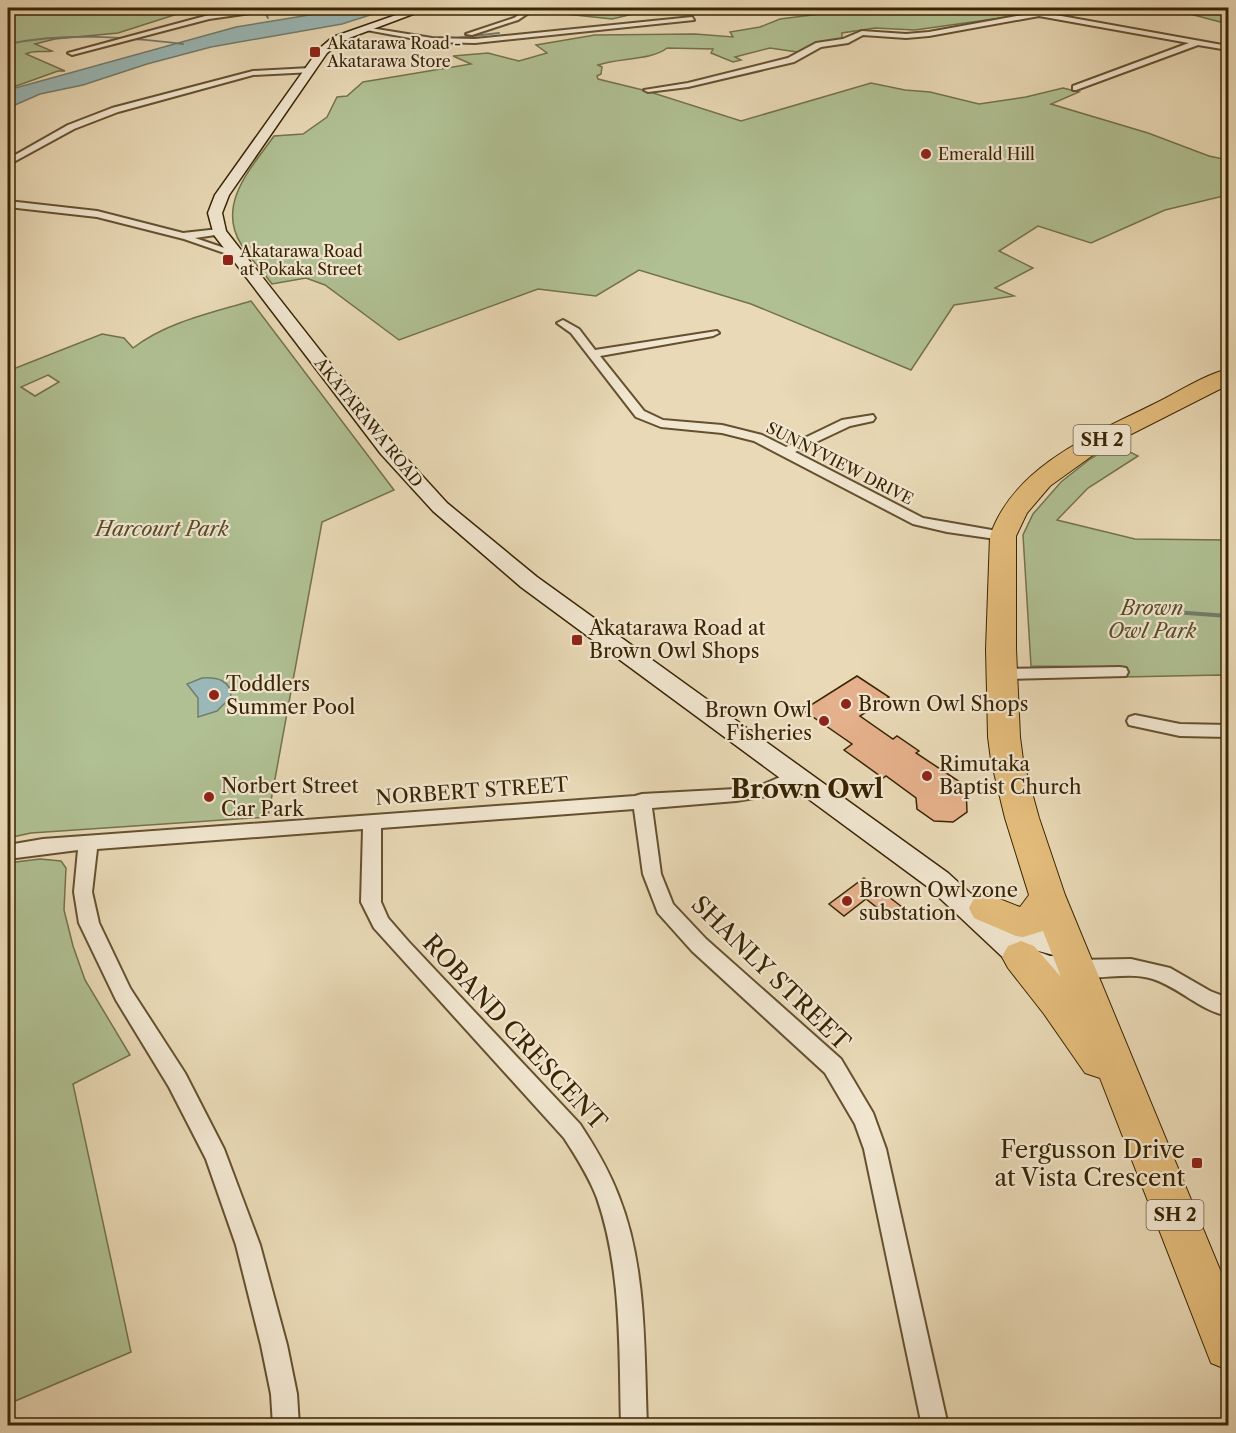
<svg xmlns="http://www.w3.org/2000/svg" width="1236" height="1433" viewBox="0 0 1236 1433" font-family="'Libre Caslon Text',serif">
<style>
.green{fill:#b0c093;stroke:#74724a;stroke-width:1.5;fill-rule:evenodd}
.water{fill:#9ab8b7;stroke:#737d6f;stroke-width:1.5}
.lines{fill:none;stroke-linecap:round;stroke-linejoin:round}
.stream-far1{stroke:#737d6f;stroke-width:2}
.stream{stroke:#737d6f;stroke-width:4}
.building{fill:#e5b18c;stroke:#392402;stroke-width:1.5}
.street-casing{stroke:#65512f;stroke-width:4}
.secondary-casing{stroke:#392402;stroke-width:3}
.highway-casing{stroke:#392402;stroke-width:2}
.street{fill:#f1e6d0;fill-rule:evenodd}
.secondary{fill:#f1e6d0;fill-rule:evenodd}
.highway{fill:#e4bc7b;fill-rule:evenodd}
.poi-dot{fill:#8f2418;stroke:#f1e6d0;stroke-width:2}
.labels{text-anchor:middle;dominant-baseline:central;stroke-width:4.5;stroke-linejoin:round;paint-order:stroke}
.far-poi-label{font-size:16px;fill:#392402;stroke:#f1e6d0;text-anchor:start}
.far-street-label{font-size:16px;fill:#392402;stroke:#f1e6d0}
.shield{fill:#f1e6d0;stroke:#705e40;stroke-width:1.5}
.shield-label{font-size:18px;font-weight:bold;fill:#392402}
.park-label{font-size:20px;font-style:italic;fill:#574b26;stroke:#f1e6d0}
.poi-label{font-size:20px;fill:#392402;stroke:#f1e6d0;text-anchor:start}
.street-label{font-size:20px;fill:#392402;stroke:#f1e6d0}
.near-street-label{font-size:24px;fill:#392402;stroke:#f1e6d0}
.near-poi-label{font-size:24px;fill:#392402;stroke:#f1e6d0;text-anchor:end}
.district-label{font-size:26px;font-weight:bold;fill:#392402;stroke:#f1e6d0}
</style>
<rect width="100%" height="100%" fill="#e9d9b6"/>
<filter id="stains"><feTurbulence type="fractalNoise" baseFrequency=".00333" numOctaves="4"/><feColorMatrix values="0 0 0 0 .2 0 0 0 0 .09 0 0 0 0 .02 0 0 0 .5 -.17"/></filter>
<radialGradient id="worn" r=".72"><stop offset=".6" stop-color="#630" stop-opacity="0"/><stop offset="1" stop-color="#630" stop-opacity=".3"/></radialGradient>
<!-- green -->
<g class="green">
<path d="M8 8H196L118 33 55 39 35 44 52 51C43 53 35 49 26 54L65 71H58L8 89Z"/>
<path d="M539 8 577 9 580 8H725L650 10 612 19 536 11Z"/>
<path d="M868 8H941L945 10 967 8H1061L1026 9 1008 17 915 30 875 28 842 33V40L797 52 770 48 735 57 741 60 733 62 711 53 713 49 667 48C653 60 617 58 598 65L602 67 601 74 597 76 598 79 647 91 741 121 871 83 905 90 930 92 979 104 1026 97 1063 88 1079 92 1051 104 1148 133 1209 156 1228 160V195L1165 210 1091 243 1038 226 999 251 1033 268 995 288 1014 296 954 305 911 370 751 304 639 270 596 296 538 289 399 340 325 285 306 278 272 284C262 271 250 258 241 244 216 204 252 167 274 136L303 134 327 117 337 97 347 96 363 82 471 64 453 56 488 53 519 61 547 53 536 45 595 35 695 34 733 37 730 32 760 27 780 19Z"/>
<path d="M1167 8H1228V24Z"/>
<path d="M251 301 394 490 322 522 268 817 31 833 8 838V371L102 334 124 338 133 348C167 322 211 313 251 301ZM48 375 59 382 35 396 21 387Z"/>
<path d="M1114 444 1138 456 1088 488 1057 520 1135 539 1228 540V664L1222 666 1228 672V683L1221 675 1123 677 1120 667 1031 666 1023 535 1033 514 1061 482 1090 459Z"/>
<path d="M40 859 61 861 66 868 64 910 73 946 85 980 130 1055 73 1084 131 1352 8 1404V863Z"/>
</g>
<!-- water -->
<g class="water">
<path d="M352 8H392L342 24 211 47 147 64 83 85 40 94 8 108V90L236 27Z"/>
<path d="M202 678C217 677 231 680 231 697L217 711 198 717V698L187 684Z"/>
</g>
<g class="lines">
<!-- stream-far1 -->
<g class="stream-far1">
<path d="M264 11 268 18"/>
<path d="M448 39 499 33"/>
<path d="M8 44C67 32 124 37 183 44"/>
</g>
<!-- stream -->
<path class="stream" d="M1173 612 1228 616"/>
</g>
<!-- building -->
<g class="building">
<path d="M857 676 889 697 860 716 893 739 897 736 919 751 916 753 966 786 967 812 953 822 934 821 917 809 916 798 886 776 883 778 844 750 852 744 803 710Z"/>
<path d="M864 878 906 910 893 920 866 899 844 916 829 904Z"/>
</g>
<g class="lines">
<defs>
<g id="street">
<path d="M271 8H286L209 19 72 55 68 53 209 15Z"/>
<path d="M529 8H536L518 20 472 35 466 34 514 18Z"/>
<path d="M1039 12 1228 46V50L1198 45 1076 90H1073V86L1189 43 1039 16 929 36 906 38 863 35 848 43 821 47 794 62 688 87 648 92 644 90 688 83 788 58 816 43 843 39 862 31 906 34 929 32Z"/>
<path d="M692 17 694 20 475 43 432 42 361 29 364 27 432 38 475 39Z"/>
<path d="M310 68 314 70 313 72 253 75 118 112 74 129 8 165V159L68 125 112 108 253 71Z"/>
<path d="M8 201 97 211 183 233 219 229 224 232 222 234 195 238 242 254 233 256 184 239 97 217 8 207Z"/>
<path d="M563 320 579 329 595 350 717 331 719 333 713 336 600 356 644 411 663 420 722 425 762 435 786 447 842 420 873 415 875 418 873 421 850 426 795 452 923 518 1003 532 1010 536 1003 540 947 532 913 524 754 441 722 433 661 427 636 417 571 333 557 323Z"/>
<path d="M1120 667 1126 668 1128 672 1126 676 1001 679 995 678 993 674 995 670 1001 669Z"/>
<path d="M1135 715 1180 724 1228 725V737L1180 736 1129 725 1127 721 1129 717Z"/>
<path d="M794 771 800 773 803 777 800 781 767 796 736 801 652 808 661 874 673 904 706 939 841 1059 873 1113 886 1149 948 1426H922L864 1149 855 1124 825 1073 692 951 658 913 643 874 634 809 381 828V902L388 918 408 941 580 1124C595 1147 609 1170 619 1197 647 1268 644 1350 647 1426H621C619 1350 622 1270 597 1198 589 1177 577 1158 564 1138L374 928 361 902 363 829 97 849 92 892 99 923 130 988 185 1073 224 1149 260 1245 287 1345 297 1394 299 1426H273L271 1394 261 1345 236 1245 206 1159 169 1087 116 1000 79 923 74 892 78 850 8 859V845L43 839 635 796 642 794 736 789 764 784Z"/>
<path d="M1131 959 1170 968 1210 991 1228 998V1016C1199 1010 1180 988 1153 979 1126 970 1095 983 1069 974L1066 968 1069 962 1076 960Z"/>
</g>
<path id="secondary" d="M416 8H429L341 41 327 53 229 195 222 213 226 231 395 446 447 503 537 577 948 873 991 912 1001 908 1043 929 1077 938 1081 946 1077 954 1072 956 1086 960 1091 968 1086 976 1076 980H1048L1011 965 928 887 521 587 433 511 381 454 214 235 208 213 215 195 319 49 333 37ZM1031 949 1057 956H1050Z"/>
<path id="highway" d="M1228 369V385L1100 450 1050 486 1027 513 1016 536V649L1020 737 1023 760 1039 818 1065 895 1228 1289V1370L1211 1363 1100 1078 1085 1073 1044 1014 1008 968 1002 957 1008 946 1021 941 1034 946 1061 977 1043 931 1023 937 1016 936 974 918 969 908 974 898 987 894 1020 907 1029 895 1005 818 991 760 988 737 986 649 990 536C1014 465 1096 433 1158 402 1180 391 1204 375 1228 369Z"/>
</defs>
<!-- street casing -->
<use href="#street" class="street-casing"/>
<!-- secondary casing -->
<use href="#secondary" class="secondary-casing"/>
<!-- highway casing -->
<use href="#highway" class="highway-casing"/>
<!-- street -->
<use href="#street" class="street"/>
<!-- secondary -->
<use href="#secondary" class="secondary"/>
<!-- highway -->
<use href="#highway" class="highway"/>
</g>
<!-- markers -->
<g class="poi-dot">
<rect x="309" y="46" width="12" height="12" rx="3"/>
<circle cx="926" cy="154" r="6"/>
<rect x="222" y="254" width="12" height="12" rx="3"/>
<rect x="571" y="634" width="12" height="12" rx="3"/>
<circle cx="214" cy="695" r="6"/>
<circle cx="846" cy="704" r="6"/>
<circle cx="824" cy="721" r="6"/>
<circle cx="927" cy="776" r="6"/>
<circle cx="209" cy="797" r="6"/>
<circle cx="847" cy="901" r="6"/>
<rect x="1191" y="1157" width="12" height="12" rx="3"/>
</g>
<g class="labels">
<!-- far-poi labels -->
<g class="far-poi-label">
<text x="327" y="43">Akatarawa Road -<tspan x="327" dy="18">Akatarawa Store</tspan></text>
<text x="938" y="154">Emerald Hill</text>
<text x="240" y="251">Akatarawa Road<tspan x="240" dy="18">at Pokaka Street</tspan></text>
</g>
<!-- far-street labels -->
<g class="far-street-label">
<text transform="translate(369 422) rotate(51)">AKATARAWA ROAD</text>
<text transform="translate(840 463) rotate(27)">SUNNYVIEW DRIVE</text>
</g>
<!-- shield labels -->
<g class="shield">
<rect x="1073.5" y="425" width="57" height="30" rx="4.5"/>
<rect x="1146.5" y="1200" width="57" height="30" rx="4.5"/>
</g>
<g class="shield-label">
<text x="1102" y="440">SH 2</text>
<text x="1175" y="1215">SH 2</text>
</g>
<!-- park labels -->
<g class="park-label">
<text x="162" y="529">Harcourt Park</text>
<text x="1152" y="608">Brown<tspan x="1152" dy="23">Owl Park</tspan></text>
</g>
<!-- poi labels -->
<g class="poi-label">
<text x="589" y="628">Akatarawa Road at<tspan x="589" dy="23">Brown Owl Shops</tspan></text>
<text x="226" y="684">Toddlers<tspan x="226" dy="23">Summer Pool</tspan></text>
<text x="858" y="704">Brown Owl Shops</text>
<text x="812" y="710" text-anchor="end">Brown Owl<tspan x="812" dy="23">Fisheries</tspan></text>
<text x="939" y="764">Rimutaka<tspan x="939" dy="23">Baptist Church</tspan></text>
<text x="221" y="786">Norbert Street<tspan x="221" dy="23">Car Park</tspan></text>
<text x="859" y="890">Brown Owl zone<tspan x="859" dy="23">substation</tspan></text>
</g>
<!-- street labels -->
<g class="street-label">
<text transform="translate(472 791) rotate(-4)">NORBERT STREET</text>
</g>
<!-- near-street labels -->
<g class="near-street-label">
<text transform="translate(771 973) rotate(44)">SHANLY STREET</text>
<text transform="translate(515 1032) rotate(47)">ROBAND CRESCENT</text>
</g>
<!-- near-poi labels -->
<g class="near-poi-label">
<text x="1185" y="1149">Fergusson Drive<tspan x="1185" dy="28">at Vista Crescent</tspan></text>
</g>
<!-- district labels -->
<g class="district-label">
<text x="807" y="789">Brown Owl</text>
</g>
</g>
<!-- margin -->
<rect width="1236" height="1433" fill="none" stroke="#e9d9b6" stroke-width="30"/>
<rect x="9" y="9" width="1218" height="1415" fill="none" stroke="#392402" stroke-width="3"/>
<rect x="15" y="15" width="1206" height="1403" fill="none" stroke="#392402" stroke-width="1.5"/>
<rect width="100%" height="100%" filter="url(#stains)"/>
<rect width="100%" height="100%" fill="url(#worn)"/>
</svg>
